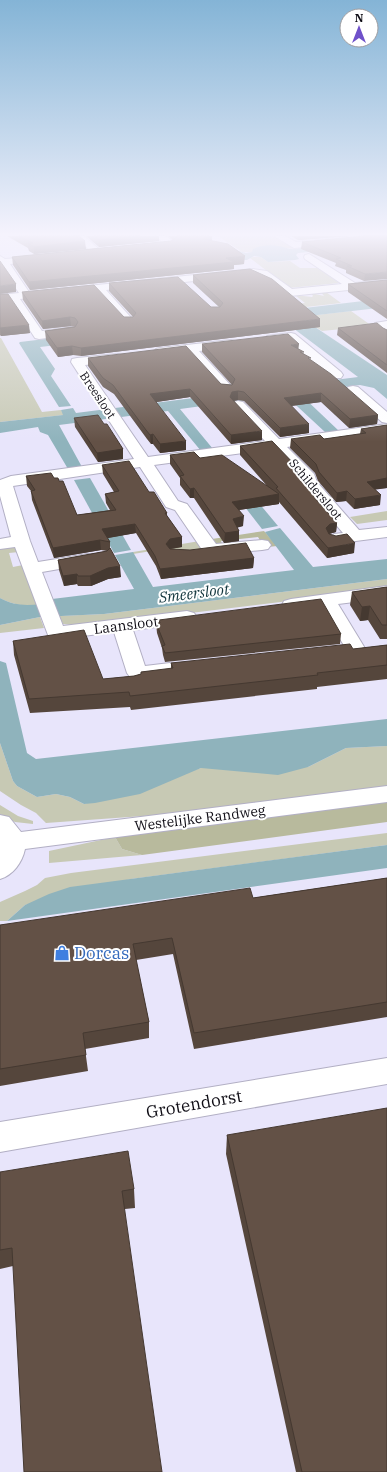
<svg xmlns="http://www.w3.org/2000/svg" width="387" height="1472" viewBox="0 0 387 1472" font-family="'IBM Plex Serif',serif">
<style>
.green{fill:#c7c9b4}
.forest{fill:#b8ba9d}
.water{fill:#8fb3bc}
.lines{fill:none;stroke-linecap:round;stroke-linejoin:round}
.minor-casing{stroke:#b2afc4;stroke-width:2}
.tertiary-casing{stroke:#b2afc4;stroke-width:2}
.minor{fill:#fff;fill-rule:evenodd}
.tertiary{fill:#fff;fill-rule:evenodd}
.wall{fill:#55463c}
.shaded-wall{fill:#453931}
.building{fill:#635146;stroke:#453931}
.labels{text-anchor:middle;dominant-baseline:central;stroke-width:4;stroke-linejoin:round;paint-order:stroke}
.far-street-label{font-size:12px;fill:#0e0c14;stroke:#fff}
.street-label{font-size:14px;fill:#0e0c14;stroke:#fff}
.water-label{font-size:15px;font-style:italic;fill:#12353d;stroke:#fff}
.near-shop-label{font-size:17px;fill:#366cbe;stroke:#fff;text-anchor:start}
.near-street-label{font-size:17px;fill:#0e0c14;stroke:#fff}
</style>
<rect width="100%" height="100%" fill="#e8e5fb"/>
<!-- green -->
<g class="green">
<path d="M218 236H275L295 249 266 246 259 247 252 252H242Z"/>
<path d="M253 257H261L268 262 290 261 300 268H318L339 283 289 288 250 258Z"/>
<path d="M321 292H326L341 303 297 308 295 304 305 303 295 295 312 297 313 296 311 293 324 296Z"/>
<path d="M351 311 372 326 322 331 299 317Z"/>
<path d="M0 338H1L42 412 61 410 64 415 0 422Z"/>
<path d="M387 511V520L357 524 350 517Z"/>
<path d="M200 541 203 549H200L173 552 170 548 133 554V552Z"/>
<path d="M13 546 19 552 9 553 13 567 23 565 37 605C24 607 11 604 0 598V547Z"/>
<path d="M387 579V589L84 626 63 624 59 616 104 614Z"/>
<path d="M40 617 44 628 0 633V625Z"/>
<path d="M0 743 13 781 17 786 37 797 56 794 70 797 84 804 201 768 308 767 346 748 387 746V786L157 815 46 823 36 813 21 805 0 791Z"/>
<path d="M0 805 18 816 33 821V824L15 822 0 814Z"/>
<path d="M387 833V845L131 879 25 905 7 921H0V902L25 891 37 885 45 878 71 873Z"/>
<path d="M115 837 122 849 142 855 49 863V851Z"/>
</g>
<!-- forest -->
<g class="forest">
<path d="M264 531 277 546 268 547 261 542 258 537 221 541 223 546 216 547 212 539Z"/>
<path d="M387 800V822L142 855 122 849 115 837Z"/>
</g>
<!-- water -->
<g class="water">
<path d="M387 239 330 250 298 253 296 255 299 259 295 260 268 262 261 257 254 256 247 260H235V250L246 253 252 252 253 249C265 243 278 245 290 249Z"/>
<path d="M380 299 387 307 300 317 387 375V399L374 388 360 385 299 393 339 431 325 432 285 395 180 409 213 449 201 451 168 411 59 425 82 467 68 469 48 435 40 432 38 427 0 433V422L63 415 61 410 73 408 76 413 358 377 281 319 40 347 55 369 51 376 71 406 59 407 19 343 20 342Z"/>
<path d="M223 460 278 526 262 529 210 462Z"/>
<path d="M90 478 131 550 114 553 74 480Z"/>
<path d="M280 528 313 567 387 559V579L104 614 40 617 0 625V598C18 608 34 605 54 602L52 599 134 589 115 555 133 552 153 587 294 570 265 532Z"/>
<path d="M0 661 6 663 27 753 36 759 387 719V746L346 748 308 767 278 775 201 768 140 794 95 803 84 804 70 797 56 794 37 797 17 786 13 781 0 743Z"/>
<path d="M387 845V868L7 921 25 905 49 894 70 887Z"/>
</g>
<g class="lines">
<defs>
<g id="minor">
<path d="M75 236H84L102 252 101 254H93Z"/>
<path d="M156 236H166L176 244 171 247 144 249 142 247 144 245 162 242Z"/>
<path d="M274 236H285L296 242 361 236H387V238L294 248Z"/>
<path d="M309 254 355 283 387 280V286L290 296 286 295 260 276 253 275 106 290 135 322 133 324H125L95 291 20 299 42 331 71 327 75 328 77 331 75 334 71 335 39 339 35 338 10 300 0 301V295L19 293 0 265V256L5 259 46 256 47 258 42 261 10 264 29 292 253 269 267 271 292 289 342 284 305 259 304 257 305 255Z"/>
<path d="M387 321V336L383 335 373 326 375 323Z"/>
<path d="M291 333 295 334 341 372 343 375 341 378H331L288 341 271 343 267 342 265 339 267 336Z"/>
<path d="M231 340 235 341 237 344 235 347 199 351 234 389 232 392H222L187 353 160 356 156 355 154 352 156 349 160 348Z"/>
<path d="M118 354 122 355 124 358 122 361 85 365 148 457 265 441 231 405 233 402 238 401 243 402 279 439 387 424V432L287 447 314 474 317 482 359 530 387 527V537L340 543 334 542 331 538 334 534 343 533 303 486 300 478 272 449 154 465 178 501 187 504 216 544 262 540 268 541 271 545 268 549 262 550 211 555 205 554 175 510 166 507 140 467 13 486 30 541 38 562 88 554 94 555 97 559 94 563 88 564 42 572 63 626 187 611 194 613 197 617 194 621 187 623 133 630 145 666 170 663 177 665 180 669 177 673C163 677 144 681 130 677L127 673 114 632 68 638 48 635 15 547 0 549V539L11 537 0 496V480L11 476 134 459 71 362 72 359 77 358Z"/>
<path d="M353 386 358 387 387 412V423L382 422 348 393 346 390 348 387Z"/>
<path d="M387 586V598L338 604 366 650 363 654 356 656 349 654 321 607 291 611 284 609 282 605 284 601 291 599Z"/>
<path d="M387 1058V1084L0 1152V1122Z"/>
</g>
<path id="tertiary" d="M387 786V802L25 849C22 863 13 875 0 879V815L9 817 21 832Z"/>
</defs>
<!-- minor casing -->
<use href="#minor" class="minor-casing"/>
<!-- tertiary casing -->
<use href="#tertiary" class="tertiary-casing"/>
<!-- minor -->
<use href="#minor" class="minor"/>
<!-- tertiary -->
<use href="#tertiary" class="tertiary"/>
</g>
<!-- wall -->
<g class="wall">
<path d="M7 236H79L86 249 34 254 29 251 28 248Z"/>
<path d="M86 236H159V241L99 247Z"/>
<path d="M168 236H212V241L244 264 234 265V269L30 290 13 265 12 257 171 241 173 240Z"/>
<path d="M291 236H350L298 240Z"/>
<path d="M387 236 364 281 346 273V270L335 266 336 263 301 249 302 242Z"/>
<path d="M193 275 320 327 81 356 73 355 58 357 46 340 45 331 75 326H71L43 329 23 300 22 292 124 317H133L109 291V283L211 307H219L193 283Z"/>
<path d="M387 280V319L348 292V284Z"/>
<path d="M0 294 30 333 1 336 0 335Z"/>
<path d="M338 328H383L387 330V373L337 335Z"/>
<path d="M202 344 299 349 311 361 378 415 377 424 349 428 321 402 291 406 309 433 280 437 244 401 238 400 234 401 262 440 231 444 190 397 156 402 186 450 160 453 153 444H151L147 439 114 394 103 387 88 366V358L221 384 232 385 202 352Z"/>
<path d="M74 418 104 424 123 449V459L98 462 75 427Z"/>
<path d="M387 425V488L375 489 380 505 354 509 346 501 336 502 318 481 315 473 290 448 291 439H324L360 434 361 429Z"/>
<path d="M240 446 302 478 318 496V501L337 523 336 532 329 534 354 553 327 558 279 502V504L239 510 243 526 237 527 239 531V541L224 543 194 498H190L180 485V478L170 464V455L200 458 268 487 240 455Z"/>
<path d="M102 465 149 492 167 513V516L182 537V547L170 549 254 558 253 568 161 579 156 566 136 533 107 538 110 542V548L121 577 108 579 91 586H78L77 584 64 586 59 570 58 560 107 551 101 550 54 558 32 500 31 491 27 486 26 476 54 478 59 481 77 515 110 510 106 503 105 494 114 492 103 474Z"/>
<path d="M387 587V639H380L368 620 360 621 350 605 352 592Z"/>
<path d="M159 620 341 634 340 644 165 662 163 655 162 648 157 633 156 623H159Z"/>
<path d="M13 641 103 679 134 676 141 674V672L171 669V663L353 649 387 645V679L317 687V689L131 710 130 707 30 713 14 655Z"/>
<path d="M387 878V1017L194 1049 173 954 136 960 149 1022V1038L85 1049 88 1071 0 1086V925L253 898Z"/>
<path d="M227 1135 387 1472H296L226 1154Z"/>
<path d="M0 1172 134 1189 135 1208 125 1209 13 1266 0 1269Z"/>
</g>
<!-- shaded-wall -->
<g class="shaded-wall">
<path d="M140 236H159V241L99 247V240Z"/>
<path d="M209 236H212V241L203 239Z"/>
<path d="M299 236H350L298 240Z"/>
<path d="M85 241 86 249 34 254V247Z"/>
<path d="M245 256 244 264 234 265V269L30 290 29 282Z"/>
<path d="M387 272V279L364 281 365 274Z"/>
<path d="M16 284V292L0 294V286Z"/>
<path d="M70 317 71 326 43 329 42 321Z"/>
<path d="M320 319V327L81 356V348Z"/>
<path d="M29 325 30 333 1 336 0 328Z"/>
<path d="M299 344 298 352 291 345Z"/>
<path d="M72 346 73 355 58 357 57 348Z"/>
<path d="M190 389V397L150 403V394Z"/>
<path d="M238 391V400L232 401 230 397 232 392Z"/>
<path d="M321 393V402L283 407 284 398Z"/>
<path d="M378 415 377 424 349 428 350 419Z"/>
<path d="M309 424V433L280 437V428Z"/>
<path d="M262 431V440L231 444V435Z"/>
<path d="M153 434V444H151L150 435Z"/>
<path d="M186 441V450L160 453V444Z"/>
<path d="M123 449V459L98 462 97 453Z"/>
<path d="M387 478V488L366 491 367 482Z"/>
<path d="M194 488V498H190V489Z"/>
<path d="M347 491 346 501 336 502 337 493Z"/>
<path d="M279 494V504L232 511V502Z"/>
<path d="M381 495 380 505 354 509 355 499Z"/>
<path d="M318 496V506L314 497Z"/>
<path d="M244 516 243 526 233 529V519Z"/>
<path d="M337 523 336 532 329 534 325 538 326 528 330 524Z"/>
<path d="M135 524 136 533 103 539 102 529Z"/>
<path d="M239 531V541L224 543 225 533Z"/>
<path d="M182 537V547L170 549 166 544 170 539Z"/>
<path d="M100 540 101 550 54 558 53 548Z"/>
<path d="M355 543 354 553 327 558 328 548Z"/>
<path d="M254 558 253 568 161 579 160 569Z"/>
<path d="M120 566 121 577 108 579 91 586 90 576 108 568Z"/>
<path d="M77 574V584L64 586 63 576Z"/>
<path d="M370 606 368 620 360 621 362 607Z"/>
</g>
<!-- building -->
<g class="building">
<path d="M19 236H79L85 241 34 247 28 243H33Z"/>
<path d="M94 236H140L99 240Z"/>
<path d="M176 236H209L203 239 228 244 245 256 226 258 234 262 29 282 12 257 171 241 177 237Z"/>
<path d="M364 236H387V272L365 274 347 266H352L336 259 341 258 302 242Z"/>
<path d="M0 261 16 284 0 286Z"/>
<path d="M250 269 272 279 320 319 81 348 72 346 57 348 45 331 75 327 78 322 75 318 70 317 42 321 22 292 94 285 124 317H133L136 313 109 283 178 277 211 307H220L223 303 193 275Z"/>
<path d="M387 280V311L348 284Z"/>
<path d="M0 294H8L29 325 0 328Z"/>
<path d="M377 323 383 328 387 330V365L338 328Z"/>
<path d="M288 334 299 344 291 345 304 352H300L311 358H308L331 374 378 415 350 419 321 393 284 398 309 424 280 428 244 392 238 391 232 392 230 397 262 431 231 435 190 389 150 394 186 441 160 444 153 434 150 435 146 430 113 385 103 378 88 358 186 346 221 384 232 385 235 379 202 344Z"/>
<path d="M98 415 104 424H107L123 449 97 453 74 418Z"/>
<path d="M387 425V478L367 482 381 495 355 499 347 491 337 493 319 472 316 464 291 439 320 435 324 439 366 433 361 429Z"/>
<path d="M272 441 299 469 302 478 318 496 314 497 337 523 330 524 326 528 329 534 336 536 347 534 355 543 328 548 276 488 278 487 240 446Z"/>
<path d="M194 452 200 458 222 455 279 494 232 502 244 516 233 519 239 531 225 533 194 488 190 489 180 476 184 475 170 455Z"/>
<path d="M129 461 149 492H154L167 513H165L182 537 170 539 166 544 170 549 190 550 246 543 254 558 160 569 155 556 135 524 102 529 110 542 100 540 53 548 31 491 35 490 26 476 51 473 54 478H58L59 481H63L77 515 116 510 105 494 119 491 102 465Z"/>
<path d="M110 548 120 566 108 568 90 576H78L77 574 63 576 58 560 107 551Z"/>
<path d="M387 587V625H382L370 606 362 607 352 592Z"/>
<path d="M321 599 341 634 165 653 162 646 165 645 156 623H160L159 620Z"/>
<path d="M84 630 103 679 134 676 141 674V672L173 668 171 663 350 644 353 649 387 645V665L317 673 318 675 130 696 129 692 29 699 13 641Z"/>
<path d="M387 878V1002L194 1033 172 938 133 944 149 1022 83 1033 86 1055 0 1069V925L250 888 253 898Z"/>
<path d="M387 1108V1472H302L227 1135Z"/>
<path d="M128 1151 134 1189 122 1191 162 1472H24L12 1248 0 1250V1172Z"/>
</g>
<!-- sky -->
<linearGradient id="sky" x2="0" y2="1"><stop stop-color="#84b4d6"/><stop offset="0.53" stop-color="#f5f3fd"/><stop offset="1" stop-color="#f5f3fd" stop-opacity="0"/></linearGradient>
<rect width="387" height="442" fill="url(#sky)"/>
<!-- icons -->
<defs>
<symbol id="shop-bare" viewBox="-9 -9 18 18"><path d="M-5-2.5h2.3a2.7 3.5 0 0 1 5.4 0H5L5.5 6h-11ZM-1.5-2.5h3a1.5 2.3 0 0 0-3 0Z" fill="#3f7fe0" stroke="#fff" stroke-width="2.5" paint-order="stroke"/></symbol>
</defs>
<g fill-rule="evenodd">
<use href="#shop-bare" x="51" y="942" width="22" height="22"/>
</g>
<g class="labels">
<!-- far-street labels -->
<g class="far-street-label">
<text transform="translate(98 395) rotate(56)">Breesloot</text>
<text transform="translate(316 489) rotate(50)">Schildersloot</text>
</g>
<!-- street labels -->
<g class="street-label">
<text transform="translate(126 625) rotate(-7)">Laansloot</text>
<text transform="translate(200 818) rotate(-7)">Westelijke Randweg</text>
</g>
<!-- water labels -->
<g class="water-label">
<text transform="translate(194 593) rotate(-7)">Smeersloot</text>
</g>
<!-- near-shop labels -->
<g class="near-shop-label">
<text x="74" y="953">Dorcas</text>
</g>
<!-- near-street labels -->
<g class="near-street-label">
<text transform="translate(194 1104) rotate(-10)">Grotendorst</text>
</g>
</g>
<!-- north arrow -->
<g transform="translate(359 28)"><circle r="19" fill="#ffffff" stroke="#9f9ea1"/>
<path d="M0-3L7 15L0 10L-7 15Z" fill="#6f51ca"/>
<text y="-6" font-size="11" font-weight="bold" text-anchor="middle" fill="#0e0c14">N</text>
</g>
</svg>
